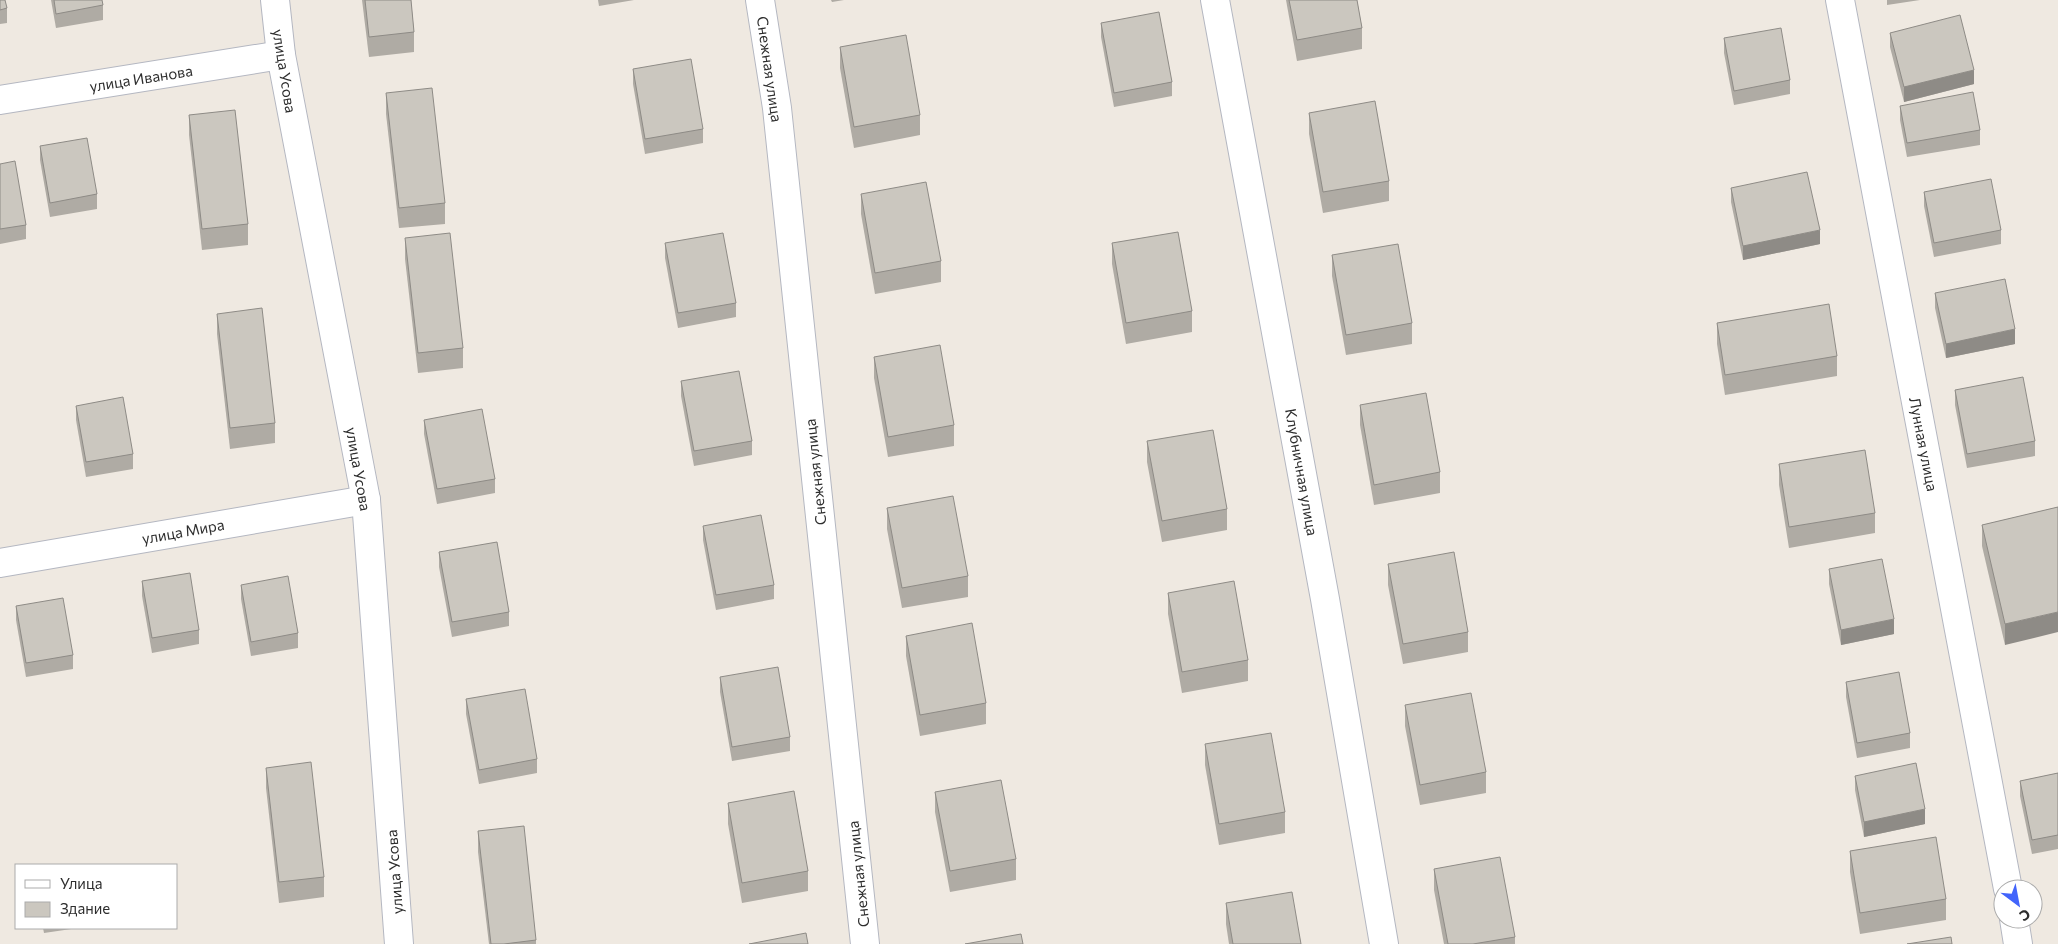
<svg xmlns="http://www.w3.org/2000/svg" width="2058" height="944" viewBox="0 0 2058 944" font-family="Commissioner,sans-serif">
<style>
.lines{fill:none;stroke-linecap:round;stroke-linejoin:round}
.street-casing{stroke:#b4b7c1;stroke-width:30}
.street{stroke:#fff;stroke-width:28}
.wall{fill:#afaba4}
.shaded-wall{fill:#8e8b86}
.building{fill:#cbc7bf;stroke:#8e8b86}
.labels{text-anchor:middle;dominant-baseline:central;stroke-width:4;stroke-linejoin:round;paint-order:stroke}
.street-label{font-size:15px;fill:#2e2e2e;stroke:#fff}
</style>
<rect width="100%" height="100%" fill="#efe9e1"/>
<g class="lines">
<defs>
<g id="street">
<path d="M275 0 281 55 366 500 399 944"/>
<path d="M760 0 777 108 865 944"/>
<path d="M1215 0 1325 599 1384 944"/>
<path d="M1840 0 2008 889"/>
<path d="M0 100 281 55"/>
<path d="M0 563 366 500"/>
<path d="M2014 919 2018 944"/>
</g>
</defs>
<!-- street casing -->
<use href="#street" class="street-casing"/>
<!-- street -->
<use href="#street" class="street"/>
</g>
<!-- wall -->
<g class="wall">
<path d="M0 0 7 8V23L0 24Z"/>
<path d="M51 0H102L103 5V20L56 28Z"/>
<path d="M362 0H411L414 32V52L369 57Z"/>
<path d="M598 0H634L599 6Z"/>
<path d="M831 0H844L832 2Z"/>
<path d="M1286 0H1357L1362 28V49L1297 61Z"/>
<path d="M1887 0H1920L1887 5Z"/>
<path d="M1101 23 1172 82V96L1114 107 1101 37Z"/>
<path d="M1890 33 1974 84 1904 102 1890 47Z"/>
<path d="M1724 38 1790 80V94L1734 105 1724 53Z"/>
<path d="M840 47 920 115V135L854 148 840 68Z"/>
<path d="M633 69 703 129V143L645 154 633 84Z"/>
<path d="M386 93 445 203V224L399 228 386 114Z"/>
<path d="M1900 106 1980 130V145L1907 157 1900 120Z"/>
<path d="M1309 113 1389 181V201L1323 213 1309 134Z"/>
<path d="M189 115 248 224V245L202 250 189 135Z"/>
<path d="M40 146 97 194V209L50 217 40 160Z"/>
<path d="M0 164 26 225V239L0 244Z"/>
<path d="M1731 188 1820 244 1743 260 1731 202Z"/>
<path d="M1924 192 2001 230V244L1934 257 1924 206Z"/>
<path d="M861 194 941 261V282L875 294 861 214Z"/>
<path d="M405 238 463 348V368L418 373 405 259Z"/>
<path d="M665 243 736 303V317L678 328 665 258Z"/>
<path d="M1112 243 1192 311V332L1126 344 1112 264Z"/>
<path d="M1332 255 1412 323V344L1346 355 1332 276Z"/>
<path d="M1935 293 2015 344 1946 358 1935 308Z"/>
<path d="M217 314 275 423V443L230 449 217 334Z"/>
<path d="M1717 323 1837 356V376L1725 395 1717 344Z"/>
<path d="M874 357 954 425V446L888 457 874 378Z"/>
<path d="M681 381 752 441V455L694 466 681 396Z"/>
<path d="M1955 390 2035 441V456L1967 468 1955 405Z"/>
<path d="M1360 405 1440 472V493L1374 505 1360 425Z"/>
<path d="M76 406 133 454V469L86 477 76 420Z"/>
<path d="M424 420 495 479V493L437 504 424 434Z"/>
<path d="M1147 441 1227 509V530L1162 542 1147 462Z"/>
<path d="M1779 464 1875 513V533L1789 548 1779 485Z"/>
<path d="M2058 507 2005 645 1982 546V525Z"/>
<path d="M887 508 968 576V597L902 608 887 529Z"/>
<path d="M703 526 774 585V599L716 610 703 540Z"/>
<path d="M439 552 509 612V626L452 637 439 567Z"/>
<path d="M1388 564 1468 632V652L1403 664 1388 585Z"/>
<path d="M1829 569 1894 634 1841 645 1829 584Z"/>
<path d="M142 581 199 630V644L152 653 142 596Z"/>
<path d="M241 585 298 633V648L251 656 241 599Z"/>
<path d="M1168 593 1248 660V681L1182 693 1168 614Z"/>
<path d="M16 606 73 655V669L26 677 16 620Z"/>
<path d="M906 636 986 703V724L920 736 906 656Z"/>
<path d="M720 677 790 737V751L732 761 720 692Z"/>
<path d="M1846 682 1910 733V748L1857 758 1846 697Z"/>
<path d="M466 699 537 759V773L479 784 466 714Z"/>
<path d="M1405 705 1486 772V793L1420 805 1405 726Z"/>
<path d="M1205 744 1285 812V833L1219 845 1205 765Z"/>
<path d="M266 768 324 877V897L279 903 266 788Z"/>
<path d="M2058 773V849L2032 854 2020 796V781Z"/>
<path d="M1855 776 1925 824 1864 837 1855 790Z"/>
<path d="M935 792 1016 859V880L950 892 935 812Z"/>
<path d="M728 803 808 871V891L742 903 728 824Z"/>
<path d="M478 831 536 940V944H489L478 852Z"/>
<path d="M1850 851 1946 899V920L1860 934 1850 872Z"/>
<path d="M1434 869 1515 937V944H1444L1434 890Z"/>
<path d="M1226 903 1301 944H1229L1226 924Z"/>
<path d="M43 928H78L44 933Z"/>
</g>
<!-- shaded-wall -->
<g class="shaded-wall">
<path d="M1974 70V84L1904 102V87Z"/>
<path d="M1820 230V244L1743 260V246Z"/>
<path d="M2015 329V344L1946 358V344Z"/>
<path d="M2058 612V632L2005 645V624Z"/>
<path d="M1894 619V634L1841 645V630Z"/>
<path d="M1925 809V824L1864 837V822Z"/>
</g>
<!-- building -->
<g class="building">
<path d="M0 0H5L7 8 0 10Z"/>
<path d="M54 0H102L103 5 56 14Z"/>
<path d="M365 0H411L414 32 369 37Z"/>
<path d="M1289 0H1357L1362 28 1297 40Z"/>
<path d="M1159 12 1172 82 1114 93 1101 23Z"/>
<path d="M1960 15 1974 70 1904 87 1890 33Z"/>
<path d="M1781 28 1790 80 1734 91 1724 38Z"/>
<path d="M906 35 920 115 854 127 840 47Z"/>
<path d="M691 59 703 129 645 139 633 69Z"/>
<path d="M432 88 445 203 399 208 386 93Z"/>
<path d="M1973 92 1980 130 1907 143 1900 106Z"/>
<path d="M1375 101 1389 181 1323 192 1309 113Z"/>
<path d="M235 110 248 224 202 229 189 115Z"/>
<path d="M87 138 97 194 50 203 40 146Z"/>
<path d="M15 161 26 225 0 229V164Z"/>
<path d="M1807 172 1820 230 1743 246 1731 188Z"/>
<path d="M1991 179 2001 230 1934 243 1924 192Z"/>
<path d="M926 182 941 261 875 273 861 194Z"/>
<path d="M1178 232 1192 311 1126 323 1112 243Z"/>
<path d="M450 233 463 348 418 353 405 238Z"/>
<path d="M723 233 736 303 678 313 665 243Z"/>
<path d="M1398 244 1412 323 1346 335 1332 255Z"/>
<path d="M2005 279 2015 329 1946 344 1935 293Z"/>
<path d="M1829 304 1837 356 1725 375 1717 323Z"/>
<path d="M262 308 275 423 230 428 217 314Z"/>
<path d="M940 345 954 425 888 437 874 357Z"/>
<path d="M739 371 752 441 694 451 681 381Z"/>
<path d="M2023 377 2035 441 1967 454 1955 390Z"/>
<path d="M1426 393 1440 472 1374 485 1360 405Z"/>
<path d="M123 397 133 454 86 462 76 406Z"/>
<path d="M482 409 495 479 437 489 424 420Z"/>
<path d="M1213 430 1227 509 1162 521 1147 441Z"/>
<path d="M1865 450 1875 513 1789 527 1779 464Z"/>
<path d="M953 496 968 576 902 588 887 508Z"/>
<path d="M2058 507V612L2005 624 1982 525Z"/>
<path d="M761 515 774 585 716 595 703 526Z"/>
<path d="M497 542 509 612 452 622 439 552Z"/>
<path d="M1454 552 1468 632 1403 644 1388 564Z"/>
<path d="M1882 559 1894 619 1841 630 1829 569Z"/>
<path d="M190 573 199 630 152 638 142 581Z"/>
<path d="M288 576 298 633 251 642 241 585Z"/>
<path d="M1234 581 1248 660 1182 672 1168 593Z"/>
<path d="M63 598 73 655 26 663 16 606Z"/>
<path d="M972 623 986 703 920 715 906 636Z"/>
<path d="M778 667 790 737 732 747 720 677Z"/>
<path d="M1899 672 1910 733 1857 743 1846 682Z"/>
<path d="M525 689 537 759 479 770 466 699Z"/>
<path d="M1471 693 1486 772 1420 785 1405 705Z"/>
<path d="M1271 733 1285 812 1219 824 1205 744Z"/>
<path d="M311 762 324 877 279 882 266 768Z"/>
<path d="M1916 763 1925 809 1864 822 1855 776Z"/>
<path d="M2058 773V835L2032 840 2020 781Z"/>
<path d="M1001 780 1016 859 950 871 935 792Z"/>
<path d="M794 791 808 871 742 883 728 803Z"/>
<path d="M524 826 536 940 504 944H491L478 831Z"/>
<path d="M1936 837 1946 899 1860 913 1850 851Z"/>
<path d="M1500 857 1515 937 1473 944H1448L1434 869Z"/>
<path d="M1292 892 1301 944H1233L1226 903Z"/>
<path d="M806 933 808 944H749Z"/>
<path d="M1021 934 1023 944H965Z"/>
<path d="M1951 937 1952 944H1907Z"/>
</g>
<g class="labels">
<!-- street labels -->
<g class="street-label">
<text transform="translate(770 69) rotate(82)">Снежная улица</text>
<text transform="translate(285 71) rotate(81)">улица Усова</text>
<text transform="translate(141 78) rotate(-9)">улица Иванова</text>
<text transform="translate(1924 444) rotate(79)">Лунная улица</text>
<text transform="translate(359 469) rotate(80)">улица Усова</text>
<text transform="translate(815 472) rotate(-96)">Снежная улица</text>
<text transform="translate(1302 472) rotate(80)">Клубничная улица</text>
<text transform="translate(183 531) rotate(-10)">улица Мира</text>
<text transform="translate(394 872) rotate(-94)">улица Усова</text>
<text transform="translate(858 874) rotate(-96)">Снежная улица</text>
</g>
</g>
<!-- legend -->
<rect x="15" y="864" width="162" height="65" fill="#ffffff" stroke="#ababab"/>
<rect x="25" y="880" width="25" height="8" fill="#ffffff" stroke="#ababab"/>
<text x="60" y="889" font-size="15" fill="#2e2e2e">Улица</text>
<rect x="25" y="902" width="25" height="15" fill="#cbc7bf" stroke="#ababab"/>
<text x="60" y="914" font-size="15" fill="#2e2e2e">Здание</text>
<!-- north arrow -->
<g transform="translate(2018 904) rotate(148)"><circle r="24" fill="#ffffff" stroke="#ababab"/>
<path d="M0-4L9 19L0 12L-9 19Z" fill="#4264fb"/>
<text y="-8" font-size="14" font-weight="bold" text-anchor="middle" fill="#2e2e2e">С</text>
</g>
</svg>
